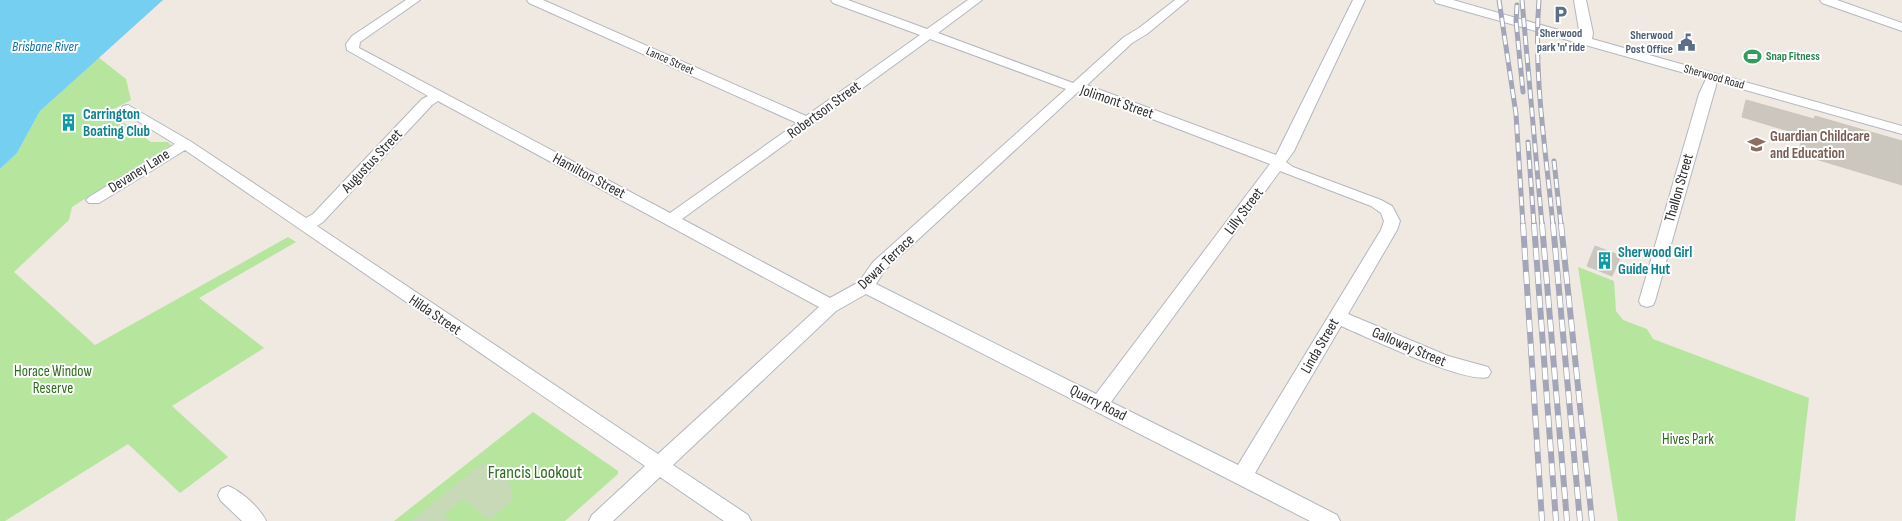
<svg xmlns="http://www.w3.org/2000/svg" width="1902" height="521" viewBox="0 0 1902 521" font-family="'Sofia Sans Condensed',sans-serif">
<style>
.green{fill:#b6e59e}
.cemetery{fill:#c8d9b8}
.water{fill:#75cff0}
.building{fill:#cbc7bf;stroke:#cbc5ba}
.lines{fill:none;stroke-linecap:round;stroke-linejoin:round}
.minor-casing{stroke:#b4b7c1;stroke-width:2}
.minor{fill:#fff;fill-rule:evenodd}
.rail-far1-casing{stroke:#a3a6b8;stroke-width:5}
.rail-casing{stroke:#a3a6b8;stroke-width:6}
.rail-far1{stroke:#fff;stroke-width:3;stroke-dasharray:9;stroke-linecap:butt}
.rail{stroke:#fff;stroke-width:4.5;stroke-dasharray:12;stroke-linecap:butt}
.labels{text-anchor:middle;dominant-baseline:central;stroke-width:4;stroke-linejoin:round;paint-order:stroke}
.far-service-label{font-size:12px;font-weight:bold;fill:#4e5e75;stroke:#fff}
.far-leisure-label{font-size:12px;font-weight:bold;fill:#27864d;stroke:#fff;text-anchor:start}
.far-street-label{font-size:12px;fill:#2e2e2e;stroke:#fff}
.far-water-label{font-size:14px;font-style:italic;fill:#0d6fa3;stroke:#fff}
.street-label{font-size:15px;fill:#2e2e2e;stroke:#fff}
.culture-label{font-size:15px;font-weight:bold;fill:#0d838f;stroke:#fff;text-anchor:start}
.education-label{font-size:15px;font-weight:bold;fill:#785e54;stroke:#fff;text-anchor:start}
.park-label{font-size:15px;fill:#2c6e1b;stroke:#fff}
.near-park-label{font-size:18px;fill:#2c6e1b;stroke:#fff}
</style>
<rect width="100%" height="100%" fill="#efe9e1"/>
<!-- green -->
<g class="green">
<path d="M98 57 126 79 131 100 108 112 151 142H168L171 145 72 207 69 220 14 272 95 345 288 237 296 242 199 298 264 348 172 406 228 457 180 493 128 444 5 521H0V169L17 153 40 111Z"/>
<path d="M1578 267 1614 281 1616 311 1623 320 1647 329 1653 339 1809 398 1795 521H1618Z"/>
<path d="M533 412 618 471V474L565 521H394Z"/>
</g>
<!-- cemetery -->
<path class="cemetery" d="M482 463 510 482 513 499 490 520 463 499 443 515 450 521H411Z"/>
<!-- water -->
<path class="water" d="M0 0H163L40 111 17 153 0 169Z"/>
<!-- building -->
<g class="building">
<path d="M1746 100 1814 119 1815 116 1902 141V185L1799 154 1802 135 1742 117Z"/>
<path d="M1595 246 1621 256 1612 276 1587 266Z"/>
</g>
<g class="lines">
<defs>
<g id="minor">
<path d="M406 0H420L360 42 359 48 670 213 797 123 529 3 527 0H543L806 116 920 35 833 3 831 0H848L927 29 968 0H982L938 33 1073 83 1124 37 1139 28 1175 0H1188L1147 34 1132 43 1087 85 1276 155 1353 0H1365L1294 151 1286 162 1293 167 1381 200 1392 206 1400 221 1397 230 1348 314 1448 356 1488 367 1491 372 1488 377C1466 384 1367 337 1341 326L1255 473 1337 515 1340 521H1310L866 294 836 311 673 465 748 515 751 521H724L660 477 613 521H589L592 515 645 466 185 150 99 203H89L86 200 89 197 175 144 123 112 121 109 123 106 128 105 190 141 306 218 313 214 422 99 428 96 347 50 346 44 352 36ZM930 39 1066 89 873 262 859 282 830 298 682 219ZM1079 91 1270 164 1096 394 876 284 885 270ZM438 101 819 307 658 454 317 226 323 222 432 105ZM1280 171 1371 206 1381 213 1384 221 1381 230 1238 465 1111 402Z"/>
<path d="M1434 0H1453L1580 36 1574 0H1586L1593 33 1592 39 1902 126V134L1717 82 1655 301 1653 305 1647 307 1641 305 1639 301 1699 94 1706 79 1436 3Z"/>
<path d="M1820 0H1837L1902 23V31L1822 3Z"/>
<path d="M228 486C241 491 260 508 266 521H242L221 501 218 495 221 489Z"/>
</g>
</defs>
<!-- minor casing -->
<use href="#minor" class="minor-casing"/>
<!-- minor -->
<use href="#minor" class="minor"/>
<defs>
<g id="rail-far1">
<path d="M1499 0 1516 114 1523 225"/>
<path d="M1522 0 1542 225"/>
<path d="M1539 0C1533 74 1546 151 1553 225"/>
<path d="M1517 5 1516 21 1523 92"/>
<path d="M1528 142 1534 225"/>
<path d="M1554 161 1561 225"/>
</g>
<g id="rail">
<path d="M1523 224 1542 521"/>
<path d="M1534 224 1556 521"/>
<path d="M1542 224 1567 521"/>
<path d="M1553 224 1580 521"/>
<path d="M1561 224 1592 521"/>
</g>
</defs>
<!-- rail-far1 casing -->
<use href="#rail-far1" class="rail-far1-casing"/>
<!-- rail casing -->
<use href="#rail" class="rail-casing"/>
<!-- rail-far1 -->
<use href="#rail-far1" class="rail-far1"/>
<!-- rail -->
<use href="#rail" class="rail"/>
</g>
<!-- icons -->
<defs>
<symbol id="parking-bare" viewBox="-9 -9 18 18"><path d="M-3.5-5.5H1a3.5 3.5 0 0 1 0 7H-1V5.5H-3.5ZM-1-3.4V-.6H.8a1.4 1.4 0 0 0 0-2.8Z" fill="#5c6f8a" stroke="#fff" stroke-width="2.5" paint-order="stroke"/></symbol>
<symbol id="civic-bare" viewBox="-9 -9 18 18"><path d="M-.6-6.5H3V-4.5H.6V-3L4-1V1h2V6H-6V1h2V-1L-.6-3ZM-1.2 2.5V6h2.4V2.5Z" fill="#5c6f8a" stroke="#fff" stroke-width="2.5" paint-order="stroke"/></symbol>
<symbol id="stadium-bare" viewBox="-9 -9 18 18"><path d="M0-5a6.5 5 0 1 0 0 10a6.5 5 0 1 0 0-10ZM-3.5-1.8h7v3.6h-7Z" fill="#2e9e5b" stroke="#fff" stroke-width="2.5" paint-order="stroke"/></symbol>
<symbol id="building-bare" viewBox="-9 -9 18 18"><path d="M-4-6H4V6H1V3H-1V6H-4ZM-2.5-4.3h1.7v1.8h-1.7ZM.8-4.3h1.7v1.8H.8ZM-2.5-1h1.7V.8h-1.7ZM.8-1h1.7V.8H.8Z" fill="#0f9aa8" stroke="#fff" stroke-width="2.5" paint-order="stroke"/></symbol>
<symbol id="school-bare" viewBox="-9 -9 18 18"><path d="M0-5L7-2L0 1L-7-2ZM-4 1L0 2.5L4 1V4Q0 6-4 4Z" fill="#8d6e63" stroke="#fff" stroke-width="2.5" paint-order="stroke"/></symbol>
</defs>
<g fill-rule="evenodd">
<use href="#parking-bare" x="1548" y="2" width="25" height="25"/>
<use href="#civic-bare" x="1674" y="30" width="25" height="25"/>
<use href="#stadium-bare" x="1740" y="44" width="25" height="25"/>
<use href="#building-bare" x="56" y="110" width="25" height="25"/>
<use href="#school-bare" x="1744" y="132" width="25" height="25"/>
<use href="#building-bare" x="1592" y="248" width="25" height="25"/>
</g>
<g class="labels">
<!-- far-service labels -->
<g class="far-service-label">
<text x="1561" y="33">Sherwood<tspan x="1561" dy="14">park 'n' ride</tspan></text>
<text x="1673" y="35" text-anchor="end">Sherwood<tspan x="1673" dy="14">Post Office</tspan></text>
</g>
<!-- far-leisure labels -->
<g class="far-leisure-label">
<text x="1766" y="56">Snap Fitness</text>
</g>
<!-- far-street labels -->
<g class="far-street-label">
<text transform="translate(670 61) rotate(24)">Lance Street</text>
<text transform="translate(1714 77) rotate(16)">Sherwood Road</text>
</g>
<!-- far-water labels -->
<g class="far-water-label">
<text x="45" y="46">Brisbane River</text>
</g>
<!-- street labels -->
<g class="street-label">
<text transform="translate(1117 102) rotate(19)">Jolimont Street</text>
<text transform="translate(824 110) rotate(-36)">Robertson Street</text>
<text transform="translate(372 161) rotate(-47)">Augustus Street</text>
<text transform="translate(139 171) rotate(-32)">Devaney Lane</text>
<text transform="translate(589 176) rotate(28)">Hamilton Street</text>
<text transform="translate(1679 188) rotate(-74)">Thallon Street</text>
<text transform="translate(1244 211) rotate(-53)">Lilly Street</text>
<text transform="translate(886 262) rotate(-44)">Dewar Terrace</text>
<text transform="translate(435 315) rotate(34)">Hilda Street</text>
<text transform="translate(1320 346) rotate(-60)">Linda Street</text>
<text transform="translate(1409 347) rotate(23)">Galloway Street</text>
<text transform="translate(1098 403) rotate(27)">Quarry Road</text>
</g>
<!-- culture labels -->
<g class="culture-label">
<text x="83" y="114">Carrington<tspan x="83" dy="17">Boating Club</tspan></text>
<text x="1618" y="252">Sherwood Girl<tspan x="1618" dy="17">Guide Hut</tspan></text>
</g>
<!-- education labels -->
<g class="education-label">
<text x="1770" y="136">Guardian Childcare<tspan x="1770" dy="17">and Education</tspan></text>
</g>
<!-- park labels -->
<g class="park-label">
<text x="53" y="371">Horace Window<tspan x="53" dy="17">Reserve</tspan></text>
<text x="1688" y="439">Hives Park</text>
</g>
<!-- near-park labels -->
<g class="near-park-label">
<text x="535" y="472">Francis Lookout</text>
</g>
</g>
</svg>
